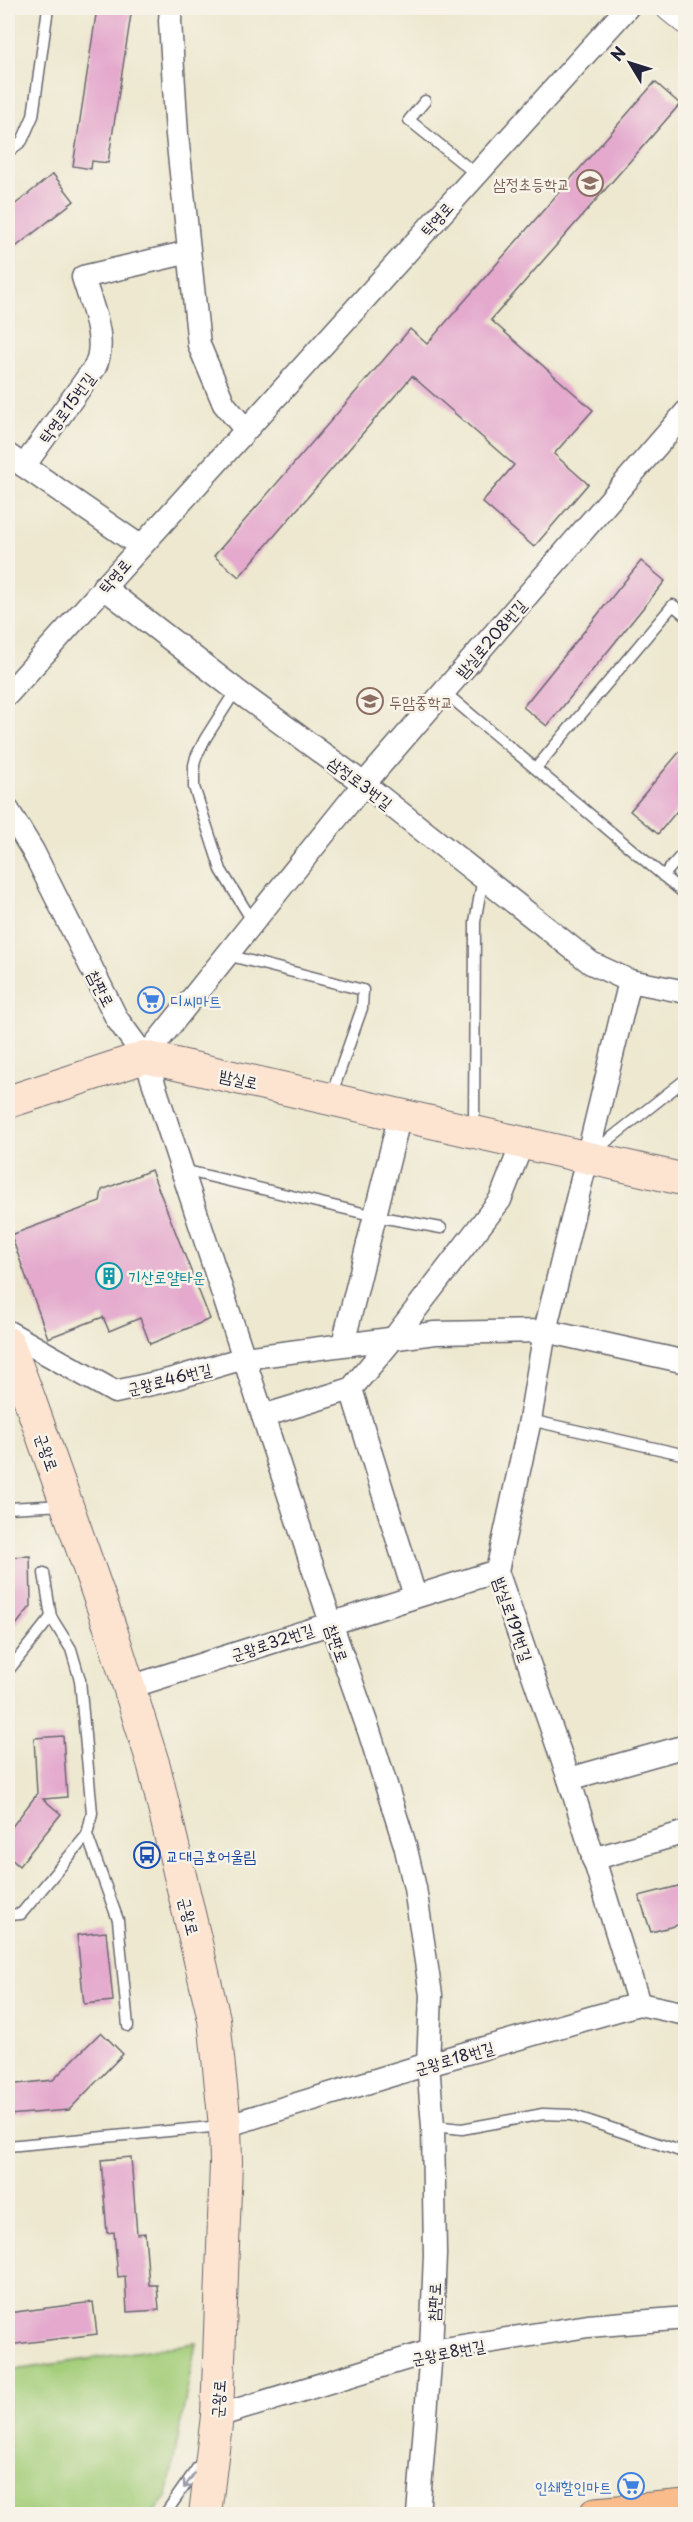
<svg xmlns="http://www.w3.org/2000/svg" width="693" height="2522" viewBox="0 0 693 2522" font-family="'Playpen Sans','Poor Story',sans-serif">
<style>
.green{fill:#a4ce7a;stroke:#63785a;stroke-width:1.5}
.building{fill:#e4a9cd}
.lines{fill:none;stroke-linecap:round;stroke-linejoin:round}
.service-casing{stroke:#69676f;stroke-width:13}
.minor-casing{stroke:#69676f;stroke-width:25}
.tertiary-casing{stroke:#69676f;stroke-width:29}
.secondary-casing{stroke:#69676f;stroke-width:34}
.primary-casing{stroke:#69676f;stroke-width:35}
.service{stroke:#fff;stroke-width:10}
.minor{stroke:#fff;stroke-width:22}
.tertiary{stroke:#fff;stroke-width:27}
.secondary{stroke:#fde4d1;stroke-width:32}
.primary{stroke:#fabc8b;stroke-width:33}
.oneway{stroke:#9c9ca7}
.labels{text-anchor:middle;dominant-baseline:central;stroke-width:5;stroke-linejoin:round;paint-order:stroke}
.education-label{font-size:16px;fill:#785e54;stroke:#f7f3e8;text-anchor:end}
.street-label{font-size:16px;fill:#22223b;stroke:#f7f3e8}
.shop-label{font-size:16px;fill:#366cbe;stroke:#f7f3e8;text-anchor:start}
.culture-label{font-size:16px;fill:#0d838f;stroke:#f7f3e8;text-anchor:start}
.transit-label{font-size:16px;fill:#164399;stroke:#f7f3e8;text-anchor:start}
</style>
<rect width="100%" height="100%" fill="#f7f3e8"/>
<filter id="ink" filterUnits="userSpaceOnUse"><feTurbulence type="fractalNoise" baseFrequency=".0167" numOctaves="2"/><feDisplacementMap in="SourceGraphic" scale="12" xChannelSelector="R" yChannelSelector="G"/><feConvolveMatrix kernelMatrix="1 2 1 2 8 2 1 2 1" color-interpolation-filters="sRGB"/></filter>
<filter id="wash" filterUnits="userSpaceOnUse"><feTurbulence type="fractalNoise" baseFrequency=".008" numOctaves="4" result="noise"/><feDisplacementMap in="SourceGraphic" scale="24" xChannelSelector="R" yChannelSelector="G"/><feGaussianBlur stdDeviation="1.35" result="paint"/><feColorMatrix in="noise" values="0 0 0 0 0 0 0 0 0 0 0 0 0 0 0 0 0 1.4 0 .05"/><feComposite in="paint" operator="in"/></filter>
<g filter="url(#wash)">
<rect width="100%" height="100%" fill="#ede8cf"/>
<!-- green -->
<path class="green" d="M196 2343 167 2496 154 2512 151 2514H8V2371Z"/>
<g id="blocks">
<!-- building -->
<g class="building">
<path d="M97 8H132L108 163 92 161 91 169 73 166Z"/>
<path d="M655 82 680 104 491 320 593 410 554 454 588 484 534 547 482 502 514 465 412 376 239 577 214 556 410 329 427 344Z"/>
<path d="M53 174 74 201 8 253V210Z"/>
<path d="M641 561 665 581 547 726 523 707Z"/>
<path d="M686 744V800L658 834 630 811Z"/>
<path d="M151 1170 210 1319 150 1344 140 1318 109 1331 103 1317 48 1338 11 1235 100 1202 102 1190Z"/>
<path d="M30 1556 31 1606 8 1635V1557Z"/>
<path d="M63 1736 67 1797 43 1799 61 1814 19 1866 8 1856V1832L37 1794 34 1738Z"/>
<path d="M686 1884V1923L651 1932 639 1896Z"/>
<path d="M106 1932 113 2001 84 2004 77 1935Z"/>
<path d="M101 2032 123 2054 69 2110 8 2115V2085L53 2080Z"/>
<path d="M131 2157 137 2234 145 2233 149 2285H157L159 2310 127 2312 125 2276 118 2277 114 2232 107 2233 101 2160Z"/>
<path d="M93 2302 97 2334 8 2345V2313Z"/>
</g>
</g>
</g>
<g filter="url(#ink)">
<use href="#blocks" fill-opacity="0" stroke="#69676f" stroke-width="1.5"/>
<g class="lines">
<defs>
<g id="service">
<path d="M425 101 409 120 476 174"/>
<path d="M8 152 22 141 33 116 48 8"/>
<path d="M236 690 205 739 196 757 194 765V787L221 870 253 922"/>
<path d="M443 691 686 895"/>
<path d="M536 768 673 605 686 616"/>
<path d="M663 876 686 850"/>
<path d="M227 955 363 990 362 1008 331 1096"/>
<path d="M474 1128 475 922 483 878"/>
<path d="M592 1153 686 1079"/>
<path d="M183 1170 375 1216 441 1228"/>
<path d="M530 1420 686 1455"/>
<path d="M8 1508 64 1505"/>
<path d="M44 1573 51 1617 71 1649 80 1680 92 1813 87 1835 118 1920 128 2026"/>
<path d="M8 1671 51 1617"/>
<path d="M8 1915 21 1914 87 1835"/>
<path d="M433 2126 462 2129 543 2114 571 2115 686 2153"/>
<path d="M8 2146 222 2126"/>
<path d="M165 2514 202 2461"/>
</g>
<g id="minor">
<path d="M171 8 170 21 177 135 199 345 224 404 245 429"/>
<path d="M8 455 140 546"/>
<path d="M24 466 95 367C108 340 91 305 83 277L189 252"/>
<path d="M103 587 236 690 364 784 591 963 630 981 686 992"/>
<path d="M8 694 627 8"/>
<path d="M8 810 33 851 117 1019 145 1057 331 1623 369 1731 405 1845 415 1888 431 1995 428 2064 433 2126 435 2255 431 2351 418 2514"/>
<path d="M630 981 545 1331 530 1420 497 1571 569 1779 639 2004"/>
<path d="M145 1057 364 784 686 412"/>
<path d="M8 1332 115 1392 169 1380 244 1358 435 1333 545 1331 686 1362"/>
<path d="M343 1344 400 1115"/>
<path d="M351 1389 415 1596"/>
<path d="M263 1416 351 1389 397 1334 500 1200 522 1144"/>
<path d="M130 1687 497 1571"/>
<path d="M569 1779 686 1746"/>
<path d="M593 1859 686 1832"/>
<path d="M225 2126 428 2064 639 2004 686 2014"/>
<path d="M217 2416 431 2351 588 2326 686 2318"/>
</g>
<path id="tertiary" d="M670 8 686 21"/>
<g id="secondary">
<path d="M8 1102 145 1057 686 1180"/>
<path d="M8 1343 29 1398 112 1633 154 1766 214 2019 225 2126 226 2162 217 2416 205 2514"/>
</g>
<path id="primary" d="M596 2514 686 2506"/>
</defs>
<!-- service casing -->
<use href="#service" class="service-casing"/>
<!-- minor casing -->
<use href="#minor" class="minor-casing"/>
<!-- tertiary casing -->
<use href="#tertiary" class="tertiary-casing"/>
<!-- secondary casing -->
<use href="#secondary" class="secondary-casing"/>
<!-- primary casing -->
<use href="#primary" class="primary-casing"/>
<!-- service -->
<use href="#service" class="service"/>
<!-- minor -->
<use href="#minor" class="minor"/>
<!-- tertiary -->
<use href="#tertiary" class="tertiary"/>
<!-- secondary -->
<use href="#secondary" class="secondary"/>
<!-- primary -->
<use href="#primary" class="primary"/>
</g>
<!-- one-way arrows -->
<defs><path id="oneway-shaft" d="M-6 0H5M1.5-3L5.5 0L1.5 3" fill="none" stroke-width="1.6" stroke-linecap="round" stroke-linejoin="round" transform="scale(1.5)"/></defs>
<use class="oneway" href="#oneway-shaft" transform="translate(189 2481) rotate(125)"/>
</g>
<!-- icons -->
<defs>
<symbol id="school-ring" viewBox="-11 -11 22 22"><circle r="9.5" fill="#f7f3e8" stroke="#8d6e63" stroke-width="1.5"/><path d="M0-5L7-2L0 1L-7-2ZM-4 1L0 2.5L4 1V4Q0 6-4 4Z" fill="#8d6e63"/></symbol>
<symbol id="supermarket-ring" viewBox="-11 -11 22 22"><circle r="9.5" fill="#f7f3e8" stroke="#3f7fe0" stroke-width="1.5"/><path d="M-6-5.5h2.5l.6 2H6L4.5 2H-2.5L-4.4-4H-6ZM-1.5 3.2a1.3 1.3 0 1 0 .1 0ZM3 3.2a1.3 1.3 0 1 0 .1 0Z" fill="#3f7fe0"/></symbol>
<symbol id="building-ring" viewBox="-11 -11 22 22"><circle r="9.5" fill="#f7f3e8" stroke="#0f9aa8" stroke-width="1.5"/><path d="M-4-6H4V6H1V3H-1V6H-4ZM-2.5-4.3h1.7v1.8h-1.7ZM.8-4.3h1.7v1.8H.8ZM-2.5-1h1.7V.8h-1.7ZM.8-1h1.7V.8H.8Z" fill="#0f9aa8"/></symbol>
<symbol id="bus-ring" viewBox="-11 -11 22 22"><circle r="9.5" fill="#f7f3e8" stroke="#1a4fb4" stroke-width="1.5"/><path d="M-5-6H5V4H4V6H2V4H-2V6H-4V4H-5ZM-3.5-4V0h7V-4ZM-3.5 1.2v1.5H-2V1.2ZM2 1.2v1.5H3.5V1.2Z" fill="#1a4fb4"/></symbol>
</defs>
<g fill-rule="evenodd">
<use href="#school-ring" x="575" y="168" width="30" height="30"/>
<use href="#school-ring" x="355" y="686" width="30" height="30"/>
<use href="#supermarket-ring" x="136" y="985" width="30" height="30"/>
<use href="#building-ring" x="94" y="1261" width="30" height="30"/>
<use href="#bus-ring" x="132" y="1840" width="30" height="30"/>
<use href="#supermarket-ring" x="616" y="2471" width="30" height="30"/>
</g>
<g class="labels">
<!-- education labels -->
<g class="education-label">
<text x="570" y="183">삼정초등학교</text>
<text x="389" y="701" text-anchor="start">두암중학교</text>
</g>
<!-- street labels -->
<g class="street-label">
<text transform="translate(436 218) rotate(-48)">탁영로</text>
<text transform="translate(66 407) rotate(-54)">탁영로15번길</text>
<text transform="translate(114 575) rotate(-49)">탁영로</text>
<text transform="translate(490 638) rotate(-49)">밤실로208번길</text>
<text transform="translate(361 782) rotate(37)">삼정로3번길</text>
<text transform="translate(102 988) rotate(63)">참판로</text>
<text transform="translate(239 1078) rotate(13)">밤실로</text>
<text transform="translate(169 1378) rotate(-14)">군왕로46번길</text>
<text transform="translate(48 1452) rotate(71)">군왕로</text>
<text transform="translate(514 1619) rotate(71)">밤실로191번길</text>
<text transform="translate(272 1641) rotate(-18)">군왕로32번길</text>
<text transform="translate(338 1643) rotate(71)">참판로</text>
<text transform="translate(190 1916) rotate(76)">군왕로</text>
<text transform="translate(454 2057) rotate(-16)">군왕로18번길</text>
<text transform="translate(433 2302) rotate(-88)">참판로</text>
<text transform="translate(448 2351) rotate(-11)">군왕로8번길</text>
<text transform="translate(217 2399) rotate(-86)">군왕로</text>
</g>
<!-- shop labels -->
<g class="shop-label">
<text x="170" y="1000">디씨마트</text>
<text x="612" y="2486" text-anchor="end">인쇄할인마트</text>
</g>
<!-- culture labels -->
<g class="culture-label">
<text x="128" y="1276">기산로얄타운</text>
</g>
<!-- transit labels -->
<g class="transit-label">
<text x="166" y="1855">교대금호어울림</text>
</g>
</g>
<!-- margin -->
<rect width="693" height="2522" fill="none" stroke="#f7f3e8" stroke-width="30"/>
<!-- north arrow -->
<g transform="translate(630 63) rotate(308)" stroke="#f7f3e8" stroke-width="4.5" paint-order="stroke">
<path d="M0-4.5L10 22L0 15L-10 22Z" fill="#22223b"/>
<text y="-9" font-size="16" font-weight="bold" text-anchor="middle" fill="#22223b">N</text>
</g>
</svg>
